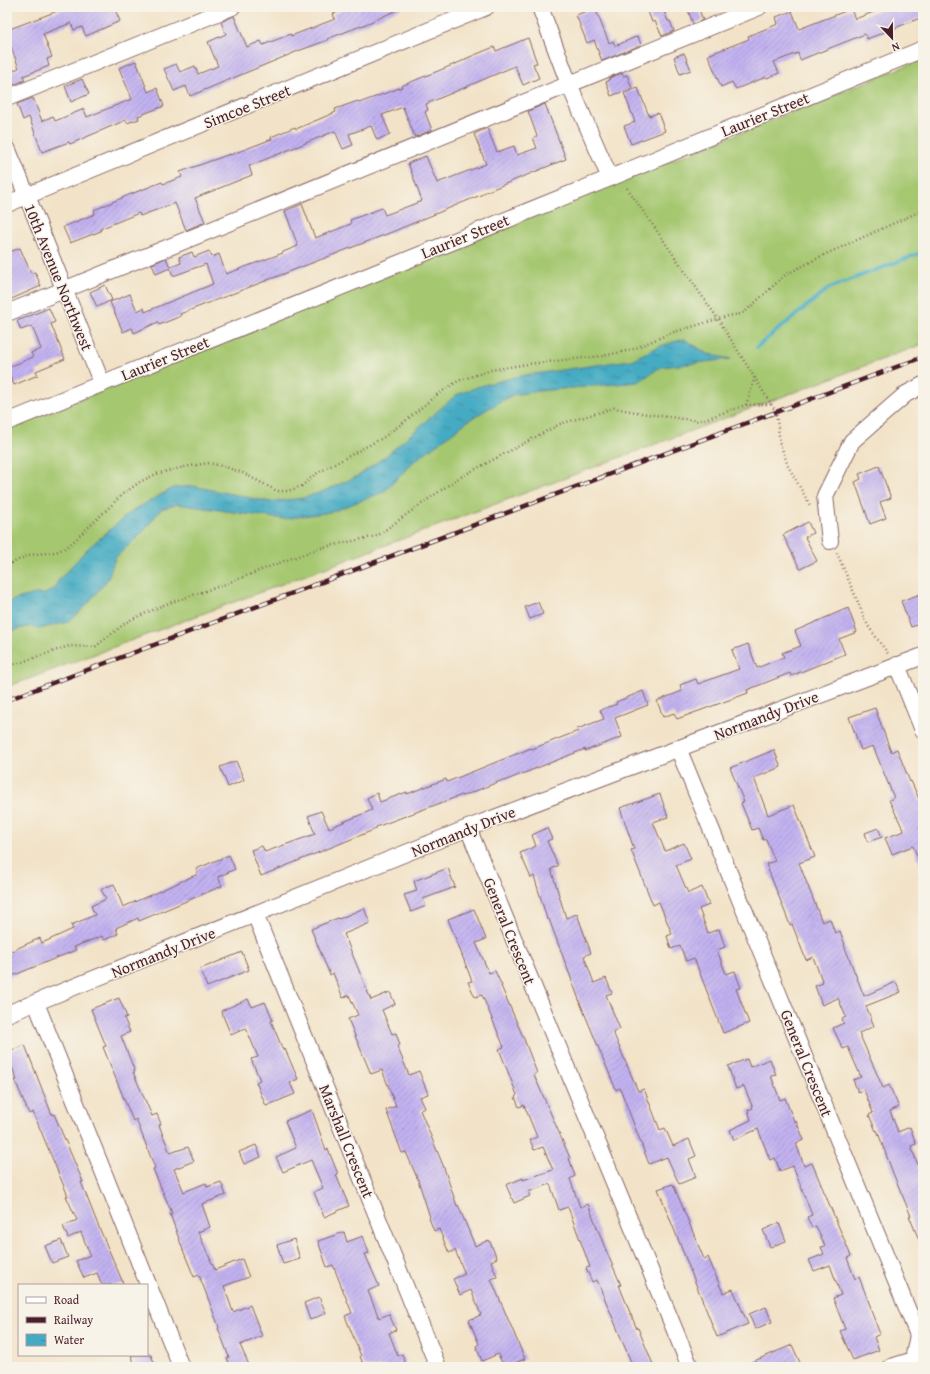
<svg xmlns="http://www.w3.org/2000/svg" width="930" height="1374" viewBox="0 0 930 1374" font-family="'Gentium Book Plus',serif">
<style>
.grass{fill:#a5c770;stroke:#78734e}
.water{fill:url(#water-ripples);stroke:#476577}
.lines{fill:none;stroke-linecap:round;stroke-linejoin:round}
.stream{stroke:#44abc3;stroke-width:4}
.building{fill:url(#building-hatch)}
.minor-casing{stroke:#856462;stroke-width:18}
.path{stroke:#856462;stroke-width:2.5;stroke-dasharray:1 3;stroke-linecap:butt}
.minor{stroke:#fff;stroke-width:16}
.rail-casing{stroke:#4a1f2b;stroke-width:4.5}
.rail{stroke:#f7f3e8;stroke-width:3;stroke-dasharray:9;stroke-linecap:butt}
.labels{text-anchor:middle;dominant-baseline:central;stroke-width:3;stroke-linejoin:round;paint-order:stroke}
.street-label{font-size:16px;fill:#4a1f2b;stroke:#f7f3e8}
</style>
<defs>
<pattern id="water-ripples" width="26" height="14" patternUnits="userSpaceOnUse"><rect width="26" height="14" fill="#44abc3"/><path d="M2 4q2-2 4 0t4 0M15 11q2-2 4 0t4 0" fill="none" stroke="#3b8b9f"/></pattern>
<pattern id="building-hatch" width="6" height="6" patternUnits="userSpaceOnUse"><rect width="6" height="6" fill="#c2b2f1"/><path d="M-1 1l2-2M0 6l6-6M5 7l2-2" fill="none" stroke="#a090c3"/></pattern>
</defs>
<rect width="100%" height="100%" fill="#f7f3e8"/>
<filter id="ink" filterUnits="userSpaceOnUse"><feTurbulence type="fractalNoise" baseFrequency=".025" numOctaves="2"/><feDisplacementMap in="SourceGraphic" scale="8" xChannelSelector="R" yChannelSelector="G"/><feConvolveMatrix kernelMatrix="1 2 1 2 8 2 1 2 1" color-interpolation-filters="sRGB"/></filter>
<filter id="wash" filterUnits="userSpaceOnUse"><feTurbulence type="fractalNoise" baseFrequency=".012" numOctaves="4" result="noise"/><feDisplacementMap in="SourceGraphic" scale="16" xChannelSelector="R" yChannelSelector="G"/><feGaussianBlur stdDeviation="0.9" result="paint"/><feColorMatrix in="noise" values="0 0 0 0 0 0 0 0 0 0 0 0 0 0 0 0 0 1.4 0 .05"/><feComposite in="paint" operator="in"/></filter>
<g filter="url(#wash)">
<rect width="100%" height="100%" fill="#f2e3c8"/>
<!-- grass -->
<path class="grass" d="M923 59V344L7 687V429Z"/>
<!-- water -->
<path class="water" d="M684 339 708 354 731 359 661 367 638 382 539 391 512 395 472 418 413 462 384 492 331 512 283 519 177 504 161 509 144 531 115 558 108 579 84 608 68 622 39 629 31 626 7 632V603L13 600 35 594H45L57 587V582L87 549 132 511 173 488 193 486 270 502 303 498 324 491 358 476 387 455 456 395 483 385 520 376 631 360 660 346Z"/>
<g class="lines">
<!-- stream -->
<path class="stream" d="M757 347 829 288 923 252"/>
</g>
<g id="blocks">
<!-- building -->
<g class="building">
<path d="M68 7H114L120 21 86 36 82 27 74 30 71 23 43 34 52 57 47 59 49 66 23 76 25 80 8 87 7 84V73L19 68 11 47 7 48V30Z"/>
<path d="M350 7H404L366 24 327 39 328 40 298 51 190 96 186 86 174 91 164 69 176 64 180 72 195 66 198 74 218 66 208 42 226 34 221 22 234 16 247 47 261 41 263 45 291 34V36L335 19 333 14Z"/>
<path d="M653 7H662L668 21H670L674 31 662 36 655 21 652 22 647 9Z"/>
<path d="M687 7H698L703 20 693 24Z"/>
<path d="M887 7 889 10 897 7H923V17L867 39 865 34 800 60 798 53 774 62 779 73 767 78 766 77 736 89 732 82 721 87 708 55 749 39 748 36 778 24 776 17 792 11 799 29 851 9 855 19Z"/>
<path d="M595 8 609 43 613 41 615 46 638 36 641 45 602 61 594 40 587 43 576 15Z"/>
<path d="M528 38 537 63 533 64 539 78 523 85 515 66 426 104 428 110 425 112 432 130 415 137 403 107 382 115 390 134 377 140 371 126 349 134 353 145 343 149 335 131 249 166 252 175 195 198 205 222 186 230 175 203 140 216 139 213 100 229 101 231 70 243 63 227 95 214 94 210 131 194 162 182 163 184 182 177 180 172 230 154V155L272 139 271 137 295 127 296 129 336 112 335 109 358 101 359 103 402 87 401 86 465 60V59L494 47 496 51Z"/>
<path d="M684 53 691 70 680 74 674 57Z"/>
<path d="M136 61 148 92 157 88 164 106 138 116 139 119 127 123 126 120 70 144 69 142 42 152 29 117 23 120 17 104 33 98 42 121 53 116 55 121 84 109 87 117 132 99 119 68Z"/>
<path d="M622 73 623 76 627 75 632 88 611 96 606 82 610 80 609 78Z"/>
<path d="M82 79 89 94 71 102 65 86Z"/>
<path d="M638 88 649 116 658 113 665 131 631 144 624 126 635 122 624 93Z"/>
<path d="M545 104 566 159 483 193V194L392 232 180 314 181 316 159 325 158 322 134 333 132 328 123 332 110 302 130 294 137 311 144 308 145 312 213 284 206 264 173 276 170 268 156 274 152 264 166 258 170 267 181 263 179 257 192 252 194 257 209 251 212 257 219 254 226 274 283 253V252L298 246 285 211 302 204 315 238 351 224 350 220 382 208 385 215 422 201 408 163 426 156 437 183 486 164 474 134 487 128 497 152 514 146 517 155 537 148 533 138 537 136 528 111Z"/>
<path d="M20 248 31 273 35 272 41 286 7 301V253Z"/>
<path d="M105 285 112 300 97 307 90 292Z"/>
<path d="M49 308 55 322 51 324 65 359 36 371 38 375 14 385 7 368 33 357 31 353 41 349 32 326 21 330 17 321Z"/>
<path d="M879 466 891 498 880 502 886 518 870 524 855 482 861 479 859 474Z"/>
<path d="M808 522 813 533 805 537 817 561 800 569 783 535Z"/>
<path d="M923 593V623L911 627 901 601Z"/>
<path d="M538 602 543 614 530 619 525 607Z"/>
<path d="M848 608 857 632 839 639 845 654 791 676 790 673 747 690 748 693 677 719 674 713 663 717 657 701 682 691 680 685 696 679 698 684 739 669 732 650 748 644 757 668 784 657 782 653 801 646 795 631Z"/>
<path d="M643 691 648 705 615 718 622 737 585 751V749L504 781 503 780 463 796 462 795 376 827V829L261 876 251 850 262 846 265 852 315 834 308 816 321 811 329 828 372 810 367 798 377 793 380 802 407 792V794L446 779 447 782 531 748 532 749 578 731 577 729 604 719 600 710 617 704 616 702Z"/>
<path d="M875 708 891 752 897 749 910 782 911 781 923 808V870L913 846 892 854 885 838 904 831 889 800 894 798 873 746 861 750 849 717Z"/>
<path d="M774 750 781 767 754 778 768 815 794 805 815 857 799 863 822 922 830 919 835 933 840 931 845 945H844L864 996 896 982 901 992 866 1006 874 1026 859 1033 883 1088 889 1085 899 1107 890 1111 898 1132 910 1127 916 1144 911 1146 919 1168H920L923 1174V1249L909 1216H911L893 1173 877 1130 876 1131 869 1115 873 1113 864 1090 858 1092 853 1080 861 1077 848 1047 843 1049 833 1028 844 1023 842 1019 846 1017 838 998 822 1005 815 986 823 983 813 957 806 960 792 924 790 925 766 864 775 861 766 839 763 840 758 828 752 830 741 803 744 802 730 768Z"/>
<path d="M236 761 244 780 228 787 220 767Z"/>
<path d="M660 794 668 817 653 822 665 851 684 843 691 859 676 865 688 893 702 887 709 905 699 909 708 933 719 929 725 947 717 950 726 974 735 971 741 988 736 989 749 1023 723 1033 694 958 686 961 680 946 671 949 667 936 672 934 659 902 653 905 631 850 634 849 620 808Z"/>
<path d="M547 828 552 839 547 841 558 866 551 869 566 918 577 914 591 953 584 956 594 983 606 978 612 993 606 995 620 1029 613 1032 638 1091 644 1089 660 1130 665 1128 673 1146 689 1139 696 1156 689 1159 696 1177 679 1184 667 1157 649 1164 620 1088 616 1090 581 1005 549 919H547L534 876 531 878 520 853 536 846 532 835Z"/>
<path d="M878 828 882 837 868 842 865 833Z"/>
<path d="M229 855 235 869 218 877 222 886 139 921 138 918 116 928 118 934 104 940 102 936 74 947 76 950 7 978V953L40 938 42 943 73 929 71 925 95 915 91 906 106 899 101 889 114 884 123 907 198 874 196 869Z"/>
<path d="M448 868 455 887 423 899 426 906 411 912 404 895 417 891 414 881Z"/>
<path d="M364 908 370 923 344 934 371 1000 390 992 395 1004 382 1010 392 1034 396 1033 400 1045 397 1046 409 1075 419 1071 428 1094 420 1097 425 1108 420 1110 443 1165 457 1206 458 1205 475 1246 489 1240 497 1258 491 1261 497 1277 491 1279 525 1359 504 1367 498 1354 482 1361 476 1346 479 1344 469 1320 481 1315 471 1290 460 1295 453 1279 465 1274 455 1250 449 1253 439 1229 434 1231 429 1218 430 1217 418 1180 406 1152 402 1153 386 1110 396 1106 382 1070 371 1074 348 1019 358 1015 349 995 343 998 333 973 330 975 311 929 338 918 339 919Z"/>
<path d="M474 909 486 939 476 943 489 973 495 971 502 986H501L524 1039 537 1073 534 1075 570 1158H569L575 1176 570 1179 580 1207 588 1204 605 1248 621 1285H619L631 1315 637 1329 638 1328 654 1367H633L597 1280 592 1282 586 1268 590 1267 568 1207 559 1210 550 1184 528 1192 530 1196 514 1203 506 1185 523 1178V1180L553 1170 543 1147 534 1150 530 1140 537 1137 524 1105 519 1107 515 1097 517 1095 499 1049 504 1047 482 995 475 997 468 982 472 981 448 919Z"/>
<path d="M242 952 249 970 207 987 200 969Z"/>
<path d="M119 998 127 1017 124 1018 130 1032 121 1036 135 1072H133L152 1116 157 1114 161 1124 159 1125 170 1153 188 1147 194 1161 174 1169 184 1192 206 1183 207 1187 221 1182 226 1195 202 1204 210 1227 198 1232 215 1270 242 1259 249 1277 224 1286 233 1312 250 1305 262 1336 240 1345 250 1367H231L227 1358 229 1357 218 1328 219 1327 199 1275 194 1277 183 1250 170 1214 172 1213 153 1169 155 1168 136 1119 133 1121 103 1047 106 1046 91 1009Z"/>
<path d="M248 999 252 1007 265 1002 273 1020 271 1021 283 1050 285 1049 298 1079 290 1083 295 1094 266 1106 256 1082 260 1080 251 1059 258 1057 246 1028 231 1035 221 1011Z"/>
<path d="M25 1045 52 1115 54 1114 83 1182H81L98 1225 124 1285H102L97 1273 84 1278 76 1261 90 1255 81 1232 68 1238 63 1226 77 1220 66 1196H68L33 1112 29 1114 15 1080H17L7 1054V1052Z"/>
<path d="M747 1059 750 1067 770 1059 776 1075 771 1076 780 1100 785 1098 794 1121H796L804 1140 796 1143 804 1166 812 1163 851 1256 847 1258 855 1279 859 1277 871 1308H870L880 1334 874 1337 879 1350 853 1360 840 1331 845 1329 833 1298 841 1295 830 1265 814 1271 809 1260 824 1254 821 1247 825 1246 816 1226 812 1228 807 1217 812 1215 793 1166 780 1171 775 1158 770 1160 758 1129 734 1140 730 1130 751 1120 748 1110 753 1108 744 1086 736 1089 728 1066Z"/>
<path d="M312 1110 326 1150 328 1149 338 1174 336 1175 349 1206 324 1217 314 1192 323 1188 311 1160 283 1172 276 1157 296 1148 285 1121Z"/>
<path d="M256 1145 261 1157 244 1164 239 1152Z"/>
<path d="M673 1184 704 1259 708 1257 723 1293 733 1289 748 1324 717 1337 658 1189Z"/>
<path d="M779 1223 786 1241 770 1247 763 1230Z"/>
<path d="M344 1232 347 1242 363 1236 369 1253 365 1254 379 1286 368 1291 379 1318 389 1314 396 1330 389 1333 398 1356 402 1354 407 1367H364L360 1356H361L345 1316 352 1313 333 1265 327 1267 318 1241Z"/>
<path d="M294 1239 300 1259 283 1264 277 1245Z"/>
<path d="M61 1240 68 1257 52 1263 45 1246Z"/>
<path d="M319 1297 326 1313 310 1320 304 1303Z"/>
<path d="M766 1307 772 1322 755 1329 749 1314Z"/>
<path d="M792 1345 802 1367H740Z"/>
<path d="M131 1355H151L156 1367H136Z"/>
</g>
</g>
</g>
<g filter="url(#ink)">
<use href="#blocks" fill-opacity="0" stroke="#856462" stroke-width="1"/>
<g class="lines">
<defs>
<g id="minor">
<path d="M540 7 569 84 610 178"/>
<path d="M7 98 232 7"/>
<path d="M7 148 27 196 102 384"/>
<path d="M7 204 486 7"/>
<path d="M7 313 759 7"/>
<path d="M7 422 610 178 923 49"/>
<path d="M830 541 825 496 852 441 906 394 923 385"/>
<path d="M897 665 923 730"/>
<path d="M678 748 918 1335 913 1360 891 1367"/>
<path d="M468 828 690 1367"/>
<path d="M255 914 438 1367"/>
<path d="M36 1003 181 1367"/>
<path d="M7 1014 468 828 923 656"/>
</g>
</defs>
<!-- minor casing -->
<use href="#minor" class="minor-casing"/>
<!-- path -->
<g class="path">
<path d="M627 188 718 319 776 412 780 443 788 466 811 507"/>
<path d="M746 405 755 377"/>
<path d="M837 553 868 626 889 655"/>
<path d="M7 564 12 563 29 555 56 552 65 548 73 542 123 494 140 482 156 474 184 467 209 463 226 467 243 473 277 491H288L302 486 314 475 384 437 408 419 435 396 458 381 491 370 528 364 602 356 631 350 671 333 728 316 740 314 745 312 785 275 826 254 923 210"/>
<path d="M7 667 69 646 95 647 128 621 166 604 223 585 284 561 324 547 377 536 410 512 457 479 560 424 614 408 647 414 699 421 746 405 771 404"/>
</g>
<!-- minor -->
<use href="#minor" class="minor"/>
<defs>
<path id="rail" d="M7 700 923 357"/>
</defs>
<!-- rail casing -->
<use href="#rail" class="rail-casing"/>
<!-- rail -->
<use href="#rail" class="rail"/>
</g>
</g>
<g class="labels">
<!-- street labels -->
<g class="street-label">
<text transform="translate(247 106) rotate(-22)">Simcoe Street</text>
<text transform="translate(765 114) rotate(-22)">Laurier Street</text>
<text transform="translate(465 236) rotate(-22)">Laurier Street</text>
<text transform="translate(59 277) rotate(68)">10th Avenue Northwest</text>
<text transform="translate(165 358) rotate(-22)">Laurier Street</text>
<text transform="translate(766 715) rotate(-21)">Normandy Drive</text>
<text transform="translate(463 831) rotate(-22)">Normandy Drive</text>
<text transform="translate(510 931) rotate(68)">General Crescent</text>
<text transform="translate(163 952) rotate(-22)">Normandy Drive</text>
<text transform="translate(807 1063) rotate(68)">General Crescent</text>
<text transform="translate(347 1141) rotate(68)">Marshall Crescent</text>
</g>
</g>
<!-- margin -->
<rect width="930" height="1374" fill="none" stroke="#f7f3e8" stroke-width="24"/>
<!-- legend -->
<rect x="18" y="1284" width="130" height="72" fill="#f7f3e8" stroke="#b29e9c"/>
<rect x="26" y="1297" width="20" height="6" fill="#ffffff" stroke="#b29e9c"/>
<text x="54" y="1304" font-size="12" fill="#4a1f2b">Road</text>
<rect x="26" y="1317" width="20" height="6" fill="#4a1f2b" stroke="#b29e9c"/>
<text x="54" y="1324" font-size="12" fill="#4a1f2b">Railway</text>
<rect x="26" y="1334" width="20" height="12" fill="url(#water-ripples)" stroke="#b29e9c"/>
<text x="54" y="1344" font-size="12" fill="#4a1f2b">Water</text>
<!-- north arrow -->
<g transform="translate(892 38) rotate(158)" stroke="#f7f3e8" stroke-width="3" paint-order="stroke">
<path d="M0-3L7 15L0 10L-7 15Z" fill="#4a1f2b"/>
<text y="-6" font-size="11" font-weight="bold" text-anchor="middle" fill="#4a1f2b">N</text>
</g>
</svg>
